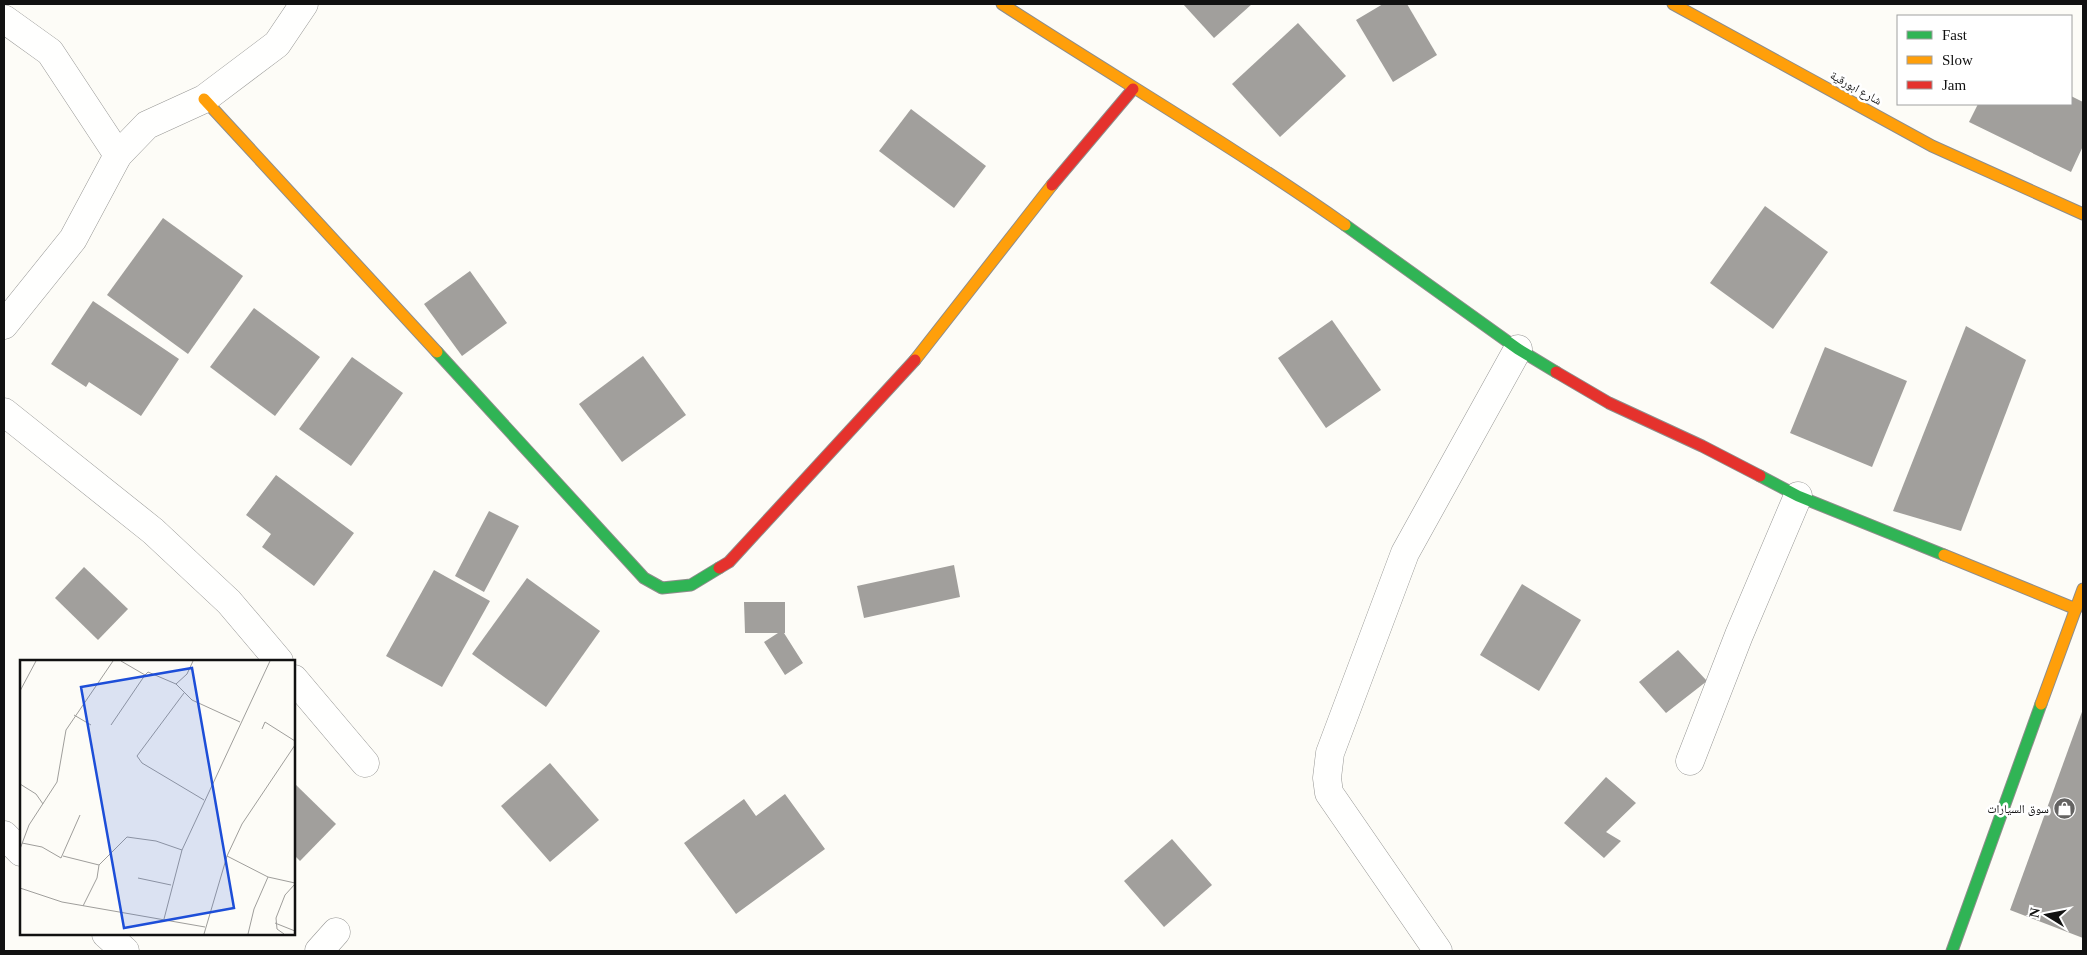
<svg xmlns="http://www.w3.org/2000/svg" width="2087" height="955" viewBox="0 0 2087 955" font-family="'Times New Roman','Noto Naskh Arabic',serif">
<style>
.building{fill:#a19f9c}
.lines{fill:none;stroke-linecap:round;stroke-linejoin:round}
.street-casing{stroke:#979795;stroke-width:29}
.fast-casing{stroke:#8e8d8b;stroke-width:13}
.slow-casing{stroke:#8e8d8b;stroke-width:13}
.jam-casing{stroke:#8e8d8b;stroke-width:13}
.street{stroke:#fffffe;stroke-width:28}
.fast{stroke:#30b455;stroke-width:11}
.slow{stroke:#ff9f0a;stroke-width:11}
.jam{stroke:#e5322d;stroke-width:11}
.labels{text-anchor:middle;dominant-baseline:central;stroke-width:5;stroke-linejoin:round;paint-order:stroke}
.street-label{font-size:12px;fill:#111;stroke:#fff}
.poi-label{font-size:12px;fill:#111;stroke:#fff;text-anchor:end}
.inset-road{fill:none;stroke:#9f9e9b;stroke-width:1}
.view{fill:#1d4ed8;fill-opacity:0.15;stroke:#1d4ed8;stroke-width:2.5}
.inset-edge{fill:none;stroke:#111;stroke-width:2.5}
</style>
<rect width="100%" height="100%" fill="#fdfcf7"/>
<!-- building -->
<g class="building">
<path d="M1183 4H1252L1214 38Z"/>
<path d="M1383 4H1407L1437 55 1393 82 1356 20Z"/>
<path d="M1298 23 1346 76 1280 137 1232 84Z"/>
<path d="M2071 96 2083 102V146L2071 172 1969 122 1978 104H2071Z"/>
<path d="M911 109 986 166 954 208 879 151Z"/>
<path d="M1765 206 1828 252 1773 329 1710 283Z"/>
<path d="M163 218 243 276 188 354 107 295Z"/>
<path d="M470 271 507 323 462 356 424 304Z"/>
<path d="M93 301 179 359 141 416 89 382 86 387 51 364Z"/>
<path d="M254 308 320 357 275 416 210 367Z"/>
<path d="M1332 320 1381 390 1326 428 1278 358Z"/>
<path d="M1966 326 2026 360 1961 531 1893 511Z"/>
<path d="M1825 347 1907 381 1872 467 1790 433Z"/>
<path d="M643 356 686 415 622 462 579 404Z"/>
<path d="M352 357 403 393 351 466 299 429Z"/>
<path d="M276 475 354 533 314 586 262 547 271 534 246 515Z"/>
<path d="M489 511 519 526 484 592 455 576Z"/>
<path d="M954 565 960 597 864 618 857 586Z"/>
<path d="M84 567 128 609 98 640 55 598Z"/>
<path d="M434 570 490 601 442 687 386 656Z"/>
<path d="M527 578 600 631 546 707 472 654Z"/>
<path d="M1522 584 1581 620 1539 691 1480 655Z"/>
<path d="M744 602H785V633H784L803 663 785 675 764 642 778 633H745Z"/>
<path d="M1678 650 1707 681 1666 713 1639 682Z"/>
<path d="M2083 709V938L2010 910Z"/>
<path d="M550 763 599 820 550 862 501 806Z"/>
<path d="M1606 777 1636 803 1606 832 1621 841 1604 858 1564 823Z"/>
<path d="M294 783 336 824 300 861 294 855Z"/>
<path d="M785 794 825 849 736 914 684 843 744 799 756 816Z"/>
<path d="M1172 839 1212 885 1164 927 1124 881Z"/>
</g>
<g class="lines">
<defs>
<g id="street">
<path d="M4 19 50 52 118 155 73 239 4 325"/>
<path d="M118 155 147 125 204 99 277 44 304 4"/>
<path d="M4 412 153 531 229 602 279 661"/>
<path d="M294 679 365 763"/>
<path d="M1690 761 1739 635 1798 496"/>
<path d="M4 835 21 852"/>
<path d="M106 934 125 951"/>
<path d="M319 951 336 932"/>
<path d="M1438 951 1329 793 1327 778 1330 753 1405 553 1518 349"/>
</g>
<g id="fast">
<path d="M1345 225 1518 349 1556 372"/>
<path d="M437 352 644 578 662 588 691 585 719 568"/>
<path d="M1760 476 1798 496 1944 555"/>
<path d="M1952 951 2041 704"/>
</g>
<g id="slow">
<path d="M1002 4C1116 78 1234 147 1345 225"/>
<path d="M1673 4 1932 146 2083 214"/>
<path d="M204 99 437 352"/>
<path d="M915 360 1052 185"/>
<path d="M1944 555 2076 609"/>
<path d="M2041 704 2083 589"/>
</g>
<g id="jam">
<path d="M1052 185 1133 89"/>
<path d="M1556 372 1609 403 1702 446 1760 476"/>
<path d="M719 568 729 562 915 360"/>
</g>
</defs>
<!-- street casing -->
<use href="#street" class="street-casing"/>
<!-- fast casing -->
<use href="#fast" class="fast-casing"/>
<!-- slow casing -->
<use href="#slow" class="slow-casing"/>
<!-- jam casing -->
<use href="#jam" class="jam-casing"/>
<!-- street -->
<use href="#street" class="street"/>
<!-- fast -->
<use href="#fast" class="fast"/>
<!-- slow -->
<use href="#slow" class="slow"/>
<!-- jam -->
<use href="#jam" class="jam"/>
</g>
<!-- icons -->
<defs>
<symbol id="shop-disc" viewBox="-11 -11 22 22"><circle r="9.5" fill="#646362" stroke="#fff"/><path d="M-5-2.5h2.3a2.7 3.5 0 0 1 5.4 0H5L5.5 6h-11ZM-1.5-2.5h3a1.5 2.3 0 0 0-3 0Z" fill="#fff"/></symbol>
</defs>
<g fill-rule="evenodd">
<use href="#shop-disc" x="2052" y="796" width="25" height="25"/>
</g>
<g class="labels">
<!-- street labels -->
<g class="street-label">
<text transform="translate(1856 88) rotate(29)">شارع ابورقية</text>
</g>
<!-- poi labels -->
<g class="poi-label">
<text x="2049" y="809">سوق السيارات</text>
</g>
</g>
<!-- overview -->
<g transform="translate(20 660)">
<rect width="275" height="275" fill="#fdfcf7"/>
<path class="inset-road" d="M101 1 125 15 128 12 156 24 167 14 173 1M156 24 172 40 220 62M0 31 16 1M164 33 117 96 122 103 184 140M54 55 71 65M91 65 125 15M242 69 245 62 275 81M0 124 16 134 23 144M2 183 22 187 41 198 60 155M0 189 9 165 37 122 46 70 93 1M43 196 79 205M207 196 248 217 275 223M118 218 151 225M0 228 42 242 185 267M63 246 77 218 79 205 107 177 136 181 162 190M144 259 162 190 250 1M255 263 275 271M184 274 207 196 222 164 275 85M228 274 234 249 248 217M264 274 257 269 256 258 265 235 275 224"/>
<path class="view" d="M172 8 214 248 104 268 61 27Z"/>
<rect width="275" height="275" class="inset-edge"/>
</g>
<!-- border -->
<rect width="2087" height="955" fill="none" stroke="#111111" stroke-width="10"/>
<!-- legend -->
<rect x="1897" y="15" width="175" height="90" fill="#ffffff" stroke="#a0a0a0"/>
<rect x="1907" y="31" width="25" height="8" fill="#30b455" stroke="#a0a0a0"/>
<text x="1942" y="40" font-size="15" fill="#111111">Fast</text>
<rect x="1907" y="56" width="25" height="8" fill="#ff9f0a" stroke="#a0a0a0"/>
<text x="1942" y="65" font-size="15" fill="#111111">Slow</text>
<rect x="1907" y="81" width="25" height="8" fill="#e5322d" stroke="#a0a0a0"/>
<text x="1942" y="90" font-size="15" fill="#111111">Jam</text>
<!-- north arrow -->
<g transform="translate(2047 915) rotate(280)" stroke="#ffffff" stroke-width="4" paint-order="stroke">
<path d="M0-4L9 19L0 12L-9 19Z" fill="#111111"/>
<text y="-8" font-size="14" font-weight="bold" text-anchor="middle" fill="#111111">N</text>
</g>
</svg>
